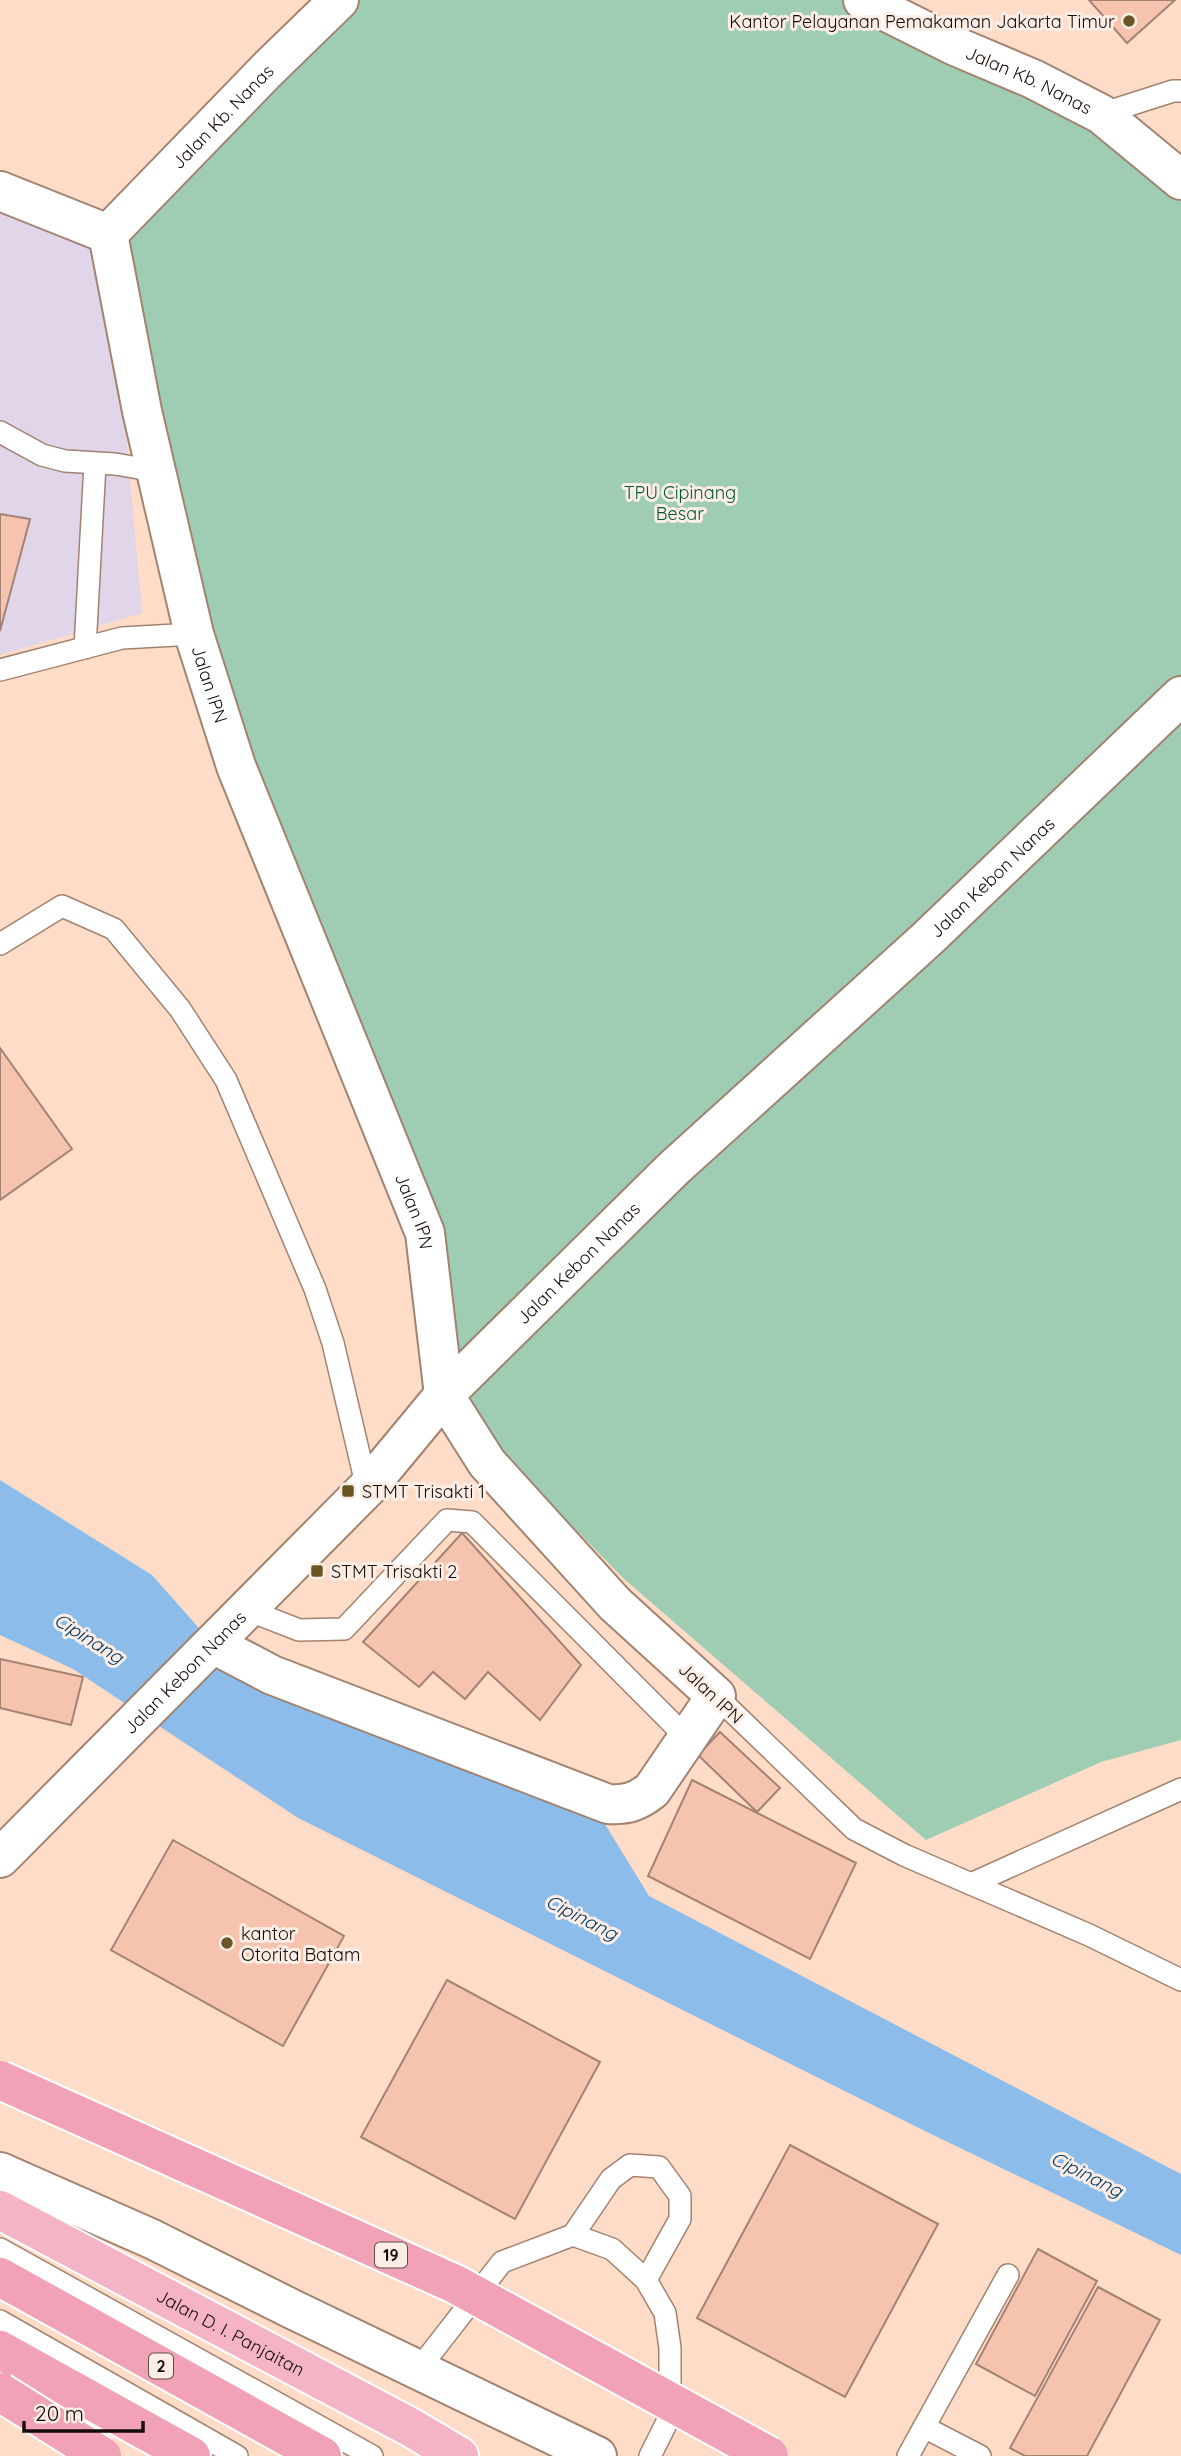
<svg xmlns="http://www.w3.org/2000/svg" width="1181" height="2456" viewBox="0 0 1181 2456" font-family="Quicksand,sans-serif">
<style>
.education{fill:#e0d5e9}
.green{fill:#9ecdb4}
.water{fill:#8cbce9}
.building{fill:#f6c3af;stroke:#a48275;stroke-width:2}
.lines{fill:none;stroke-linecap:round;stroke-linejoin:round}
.service-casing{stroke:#a28270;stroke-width:24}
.minor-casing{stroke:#a28270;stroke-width:42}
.tertiary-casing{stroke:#a28270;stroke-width:42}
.trunk-casing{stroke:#fff;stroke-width:42}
.motorway-casing{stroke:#fff;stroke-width:42}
.service{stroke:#fff;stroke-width:21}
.minor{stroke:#fff;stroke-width:38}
.tertiary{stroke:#fff;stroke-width:38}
.trunk{stroke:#f4b4c6;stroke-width:38}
.motorway{stroke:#f1a2b7;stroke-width:38}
.motorway-bridge-casing{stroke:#fff;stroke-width:42;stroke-linecap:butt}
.motorway-bridge{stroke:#f1a2b7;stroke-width:38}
.poi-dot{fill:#6a5524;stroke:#fceee6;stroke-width:2.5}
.labels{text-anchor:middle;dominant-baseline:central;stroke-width:6;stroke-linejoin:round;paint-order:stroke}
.shield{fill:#fceee6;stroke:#5b4f48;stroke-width:2}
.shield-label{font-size:16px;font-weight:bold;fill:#160b05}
.poi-label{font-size:18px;fill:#160b05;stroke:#fceee6;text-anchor:start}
.street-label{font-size:18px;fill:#160b05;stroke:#fceee6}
.park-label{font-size:18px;fill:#005739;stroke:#fceee6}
.water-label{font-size:19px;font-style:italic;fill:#003861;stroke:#fceee6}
</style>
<rect width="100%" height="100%" fill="#fedcc7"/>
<!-- education -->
<path class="education" d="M0 192 108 234 142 613 0 655Z"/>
<!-- green -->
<path class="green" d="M339 0H863L1181 180V1740L1101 1762 926 1840 623 1578 484 1435 194 634 108 234Z"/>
<!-- water -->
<path class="water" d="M0 1480 152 1575 213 1644 589 1798 649 1896 1181 2174V2255L927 2132 298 1818 73 1669 0 1635Z"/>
<!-- building -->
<g class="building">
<path d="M1089 0H1175L1127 43Z"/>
<path d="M0 514 30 519 0 631Z"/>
<path d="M0 1048 72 1149 0 1200Z"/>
<path d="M462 1533 581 1665 540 1720 488 1672 465 1699 433 1672 419 1687 363 1642Z"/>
<path d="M0 1659 83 1677 71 1725 0 1708Z"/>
<path d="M720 1732 780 1788 757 1812 698 1755Z"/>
<path d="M692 1780 856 1863 810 1959 648 1876Z"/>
<path d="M173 1840 344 1936 283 2046 111 1950Z"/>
<path d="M447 1980 600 2062 515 2219 361 2137Z"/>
<path d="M790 2145 938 2224 845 2397 697 2318Z"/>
<path d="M1038 2249 1097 2281 1035 2396 976 2364Z"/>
<path d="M1098 2287 1160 2320 1087 2456H1025L1010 2448Z"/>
</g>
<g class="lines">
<defs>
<g id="service">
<path d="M1101 114 1173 91H1181"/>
<path d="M0 432 42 455 65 461 115 464 156 471"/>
<path d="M85 648 95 464"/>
<path d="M0 670 122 638 194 634"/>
<path d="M0 944 62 906 114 929 180 1009 226 1080 315 1289 333 1343 367 1488"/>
<path d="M248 1610 299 1630 344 1629 447 1520 472 1522 687 1738"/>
<path d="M716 1696 854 1829 904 1855 1089 1935 1181 1980"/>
<path d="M971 1884 1181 1789"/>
<path d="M573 2235 611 2179 630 2165 659 2167 680 2196V2219L646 2280"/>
<path d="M0 2249 372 2456"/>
<path d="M0 2321 237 2456"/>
<path d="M418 2370 502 2262 573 2235 612 2249 646 2280 665 2313 670 2348V2416L650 2456"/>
<path d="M924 2427 980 2456"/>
<path d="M908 2456 1008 2275"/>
</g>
<g id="minor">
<path id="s1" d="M863 0 955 46 1033 79 1101 114 1181 180"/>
<path id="s2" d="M0 191 108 234 142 411 194 634 236 766 425 1233 444 1395 487 1463 615 1604 716 1696 652 1790C637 1802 627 1805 608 1804L272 1675 213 1644"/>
<path id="s3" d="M108 234 268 69 339 0"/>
</g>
<g id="tertiary">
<path id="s4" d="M0 1858 367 1488 444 1395 674 1168 927 939 1181 696"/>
<path d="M0 2172 152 2239 294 2310 597 2456"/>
</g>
<g id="trunk">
<path id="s5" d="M0 2210 410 2427 459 2456"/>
</g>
<g id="motorway">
<path d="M0 2277 322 2456"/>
<path d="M0 2350 191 2456"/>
</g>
</defs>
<!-- service casing -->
<use href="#service" class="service-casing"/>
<!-- minor casing -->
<use href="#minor" class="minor-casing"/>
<!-- tertiary casing -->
<use href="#tertiary" class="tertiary-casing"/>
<!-- trunk casing -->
<use href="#trunk" class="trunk-casing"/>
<!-- motorway casing -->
<use href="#motorway" class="motorway-casing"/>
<!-- service -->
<use href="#service" class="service"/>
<!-- minor -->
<use href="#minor" class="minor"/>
<!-- tertiary -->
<use href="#tertiary" class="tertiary"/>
<!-- trunk -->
<use href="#trunk" class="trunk"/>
<!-- motorway -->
<use href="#motorway" class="motorway"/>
<defs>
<g id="motorway-bridge">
<path d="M0 2080 455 2284 769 2456"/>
<path d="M0 2392 102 2456"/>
</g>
</defs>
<!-- motorway-bridge casing -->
<use href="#motorway-bridge" class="motorway-bridge-casing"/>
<!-- motorway-bridge -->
<use href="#motorway-bridge" class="motorway-bridge"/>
</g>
<!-- markers -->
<g class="poi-dot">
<circle cx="1129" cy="21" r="7"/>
<rect x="341" y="1484" width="14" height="14" rx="3.5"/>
<rect x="310" y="1564" width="14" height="14" rx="3.5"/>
<circle cx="227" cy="1943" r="7"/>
</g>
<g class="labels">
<!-- shield labels -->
<g class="shield">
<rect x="375" y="2242.5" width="32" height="25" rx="5"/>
<rect x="149" y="2353.5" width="24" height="25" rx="5"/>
</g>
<g class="shield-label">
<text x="391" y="2255">19</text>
<text x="161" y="2366">2</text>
</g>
<!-- poi labels -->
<g class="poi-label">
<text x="1115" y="21" text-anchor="end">Kantor Pelayanan Pemakaman Jakarta Timur</text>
<text x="362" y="1491">STMT Trisakti 1</text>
<text x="331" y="1571">STMT Trisakti 2</text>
<text x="241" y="1933">kantor<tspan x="241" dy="21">Otorita Batam</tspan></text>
</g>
<!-- street labels -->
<g class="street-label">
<text stroke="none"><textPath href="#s1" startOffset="184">Jalan Kb. Nanas</textPath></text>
<text stroke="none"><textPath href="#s3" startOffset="164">Jalan Kb. Nanas</textPath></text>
<text stroke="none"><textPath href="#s2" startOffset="578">Jalan IPN</textPath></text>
<text stroke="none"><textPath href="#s4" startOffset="1396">Jalan Kebon Nanas</textPath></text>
<text stroke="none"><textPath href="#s2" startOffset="1144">Jalan IPN</textPath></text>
<text stroke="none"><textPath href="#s4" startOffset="830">Jalan Kebon Nanas</textPath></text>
<text stroke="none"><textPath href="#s4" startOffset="262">Jalan Kebon Nanas</textPath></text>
<text transform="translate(711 1693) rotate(43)">Jalan IPN</text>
<text stroke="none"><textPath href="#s5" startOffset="261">Jalan D. I. Panjaitan</textPath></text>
</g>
<!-- park labels -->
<g class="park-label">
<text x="680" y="492">TPU Cipinang<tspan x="680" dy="21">Besar</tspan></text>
</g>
<!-- water labels -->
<g class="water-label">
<text transform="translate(89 1638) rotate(32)">Cipinang</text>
<text transform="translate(582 1917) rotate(27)">Cipinang</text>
<text transform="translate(1087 2174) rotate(27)">Cipinang</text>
</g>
</g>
<!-- scale -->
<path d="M24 2421v10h119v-10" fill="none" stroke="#160b05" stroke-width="3.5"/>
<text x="35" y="2421" font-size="21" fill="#160b05" stroke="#fceee6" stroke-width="5" paint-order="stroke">20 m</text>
</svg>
